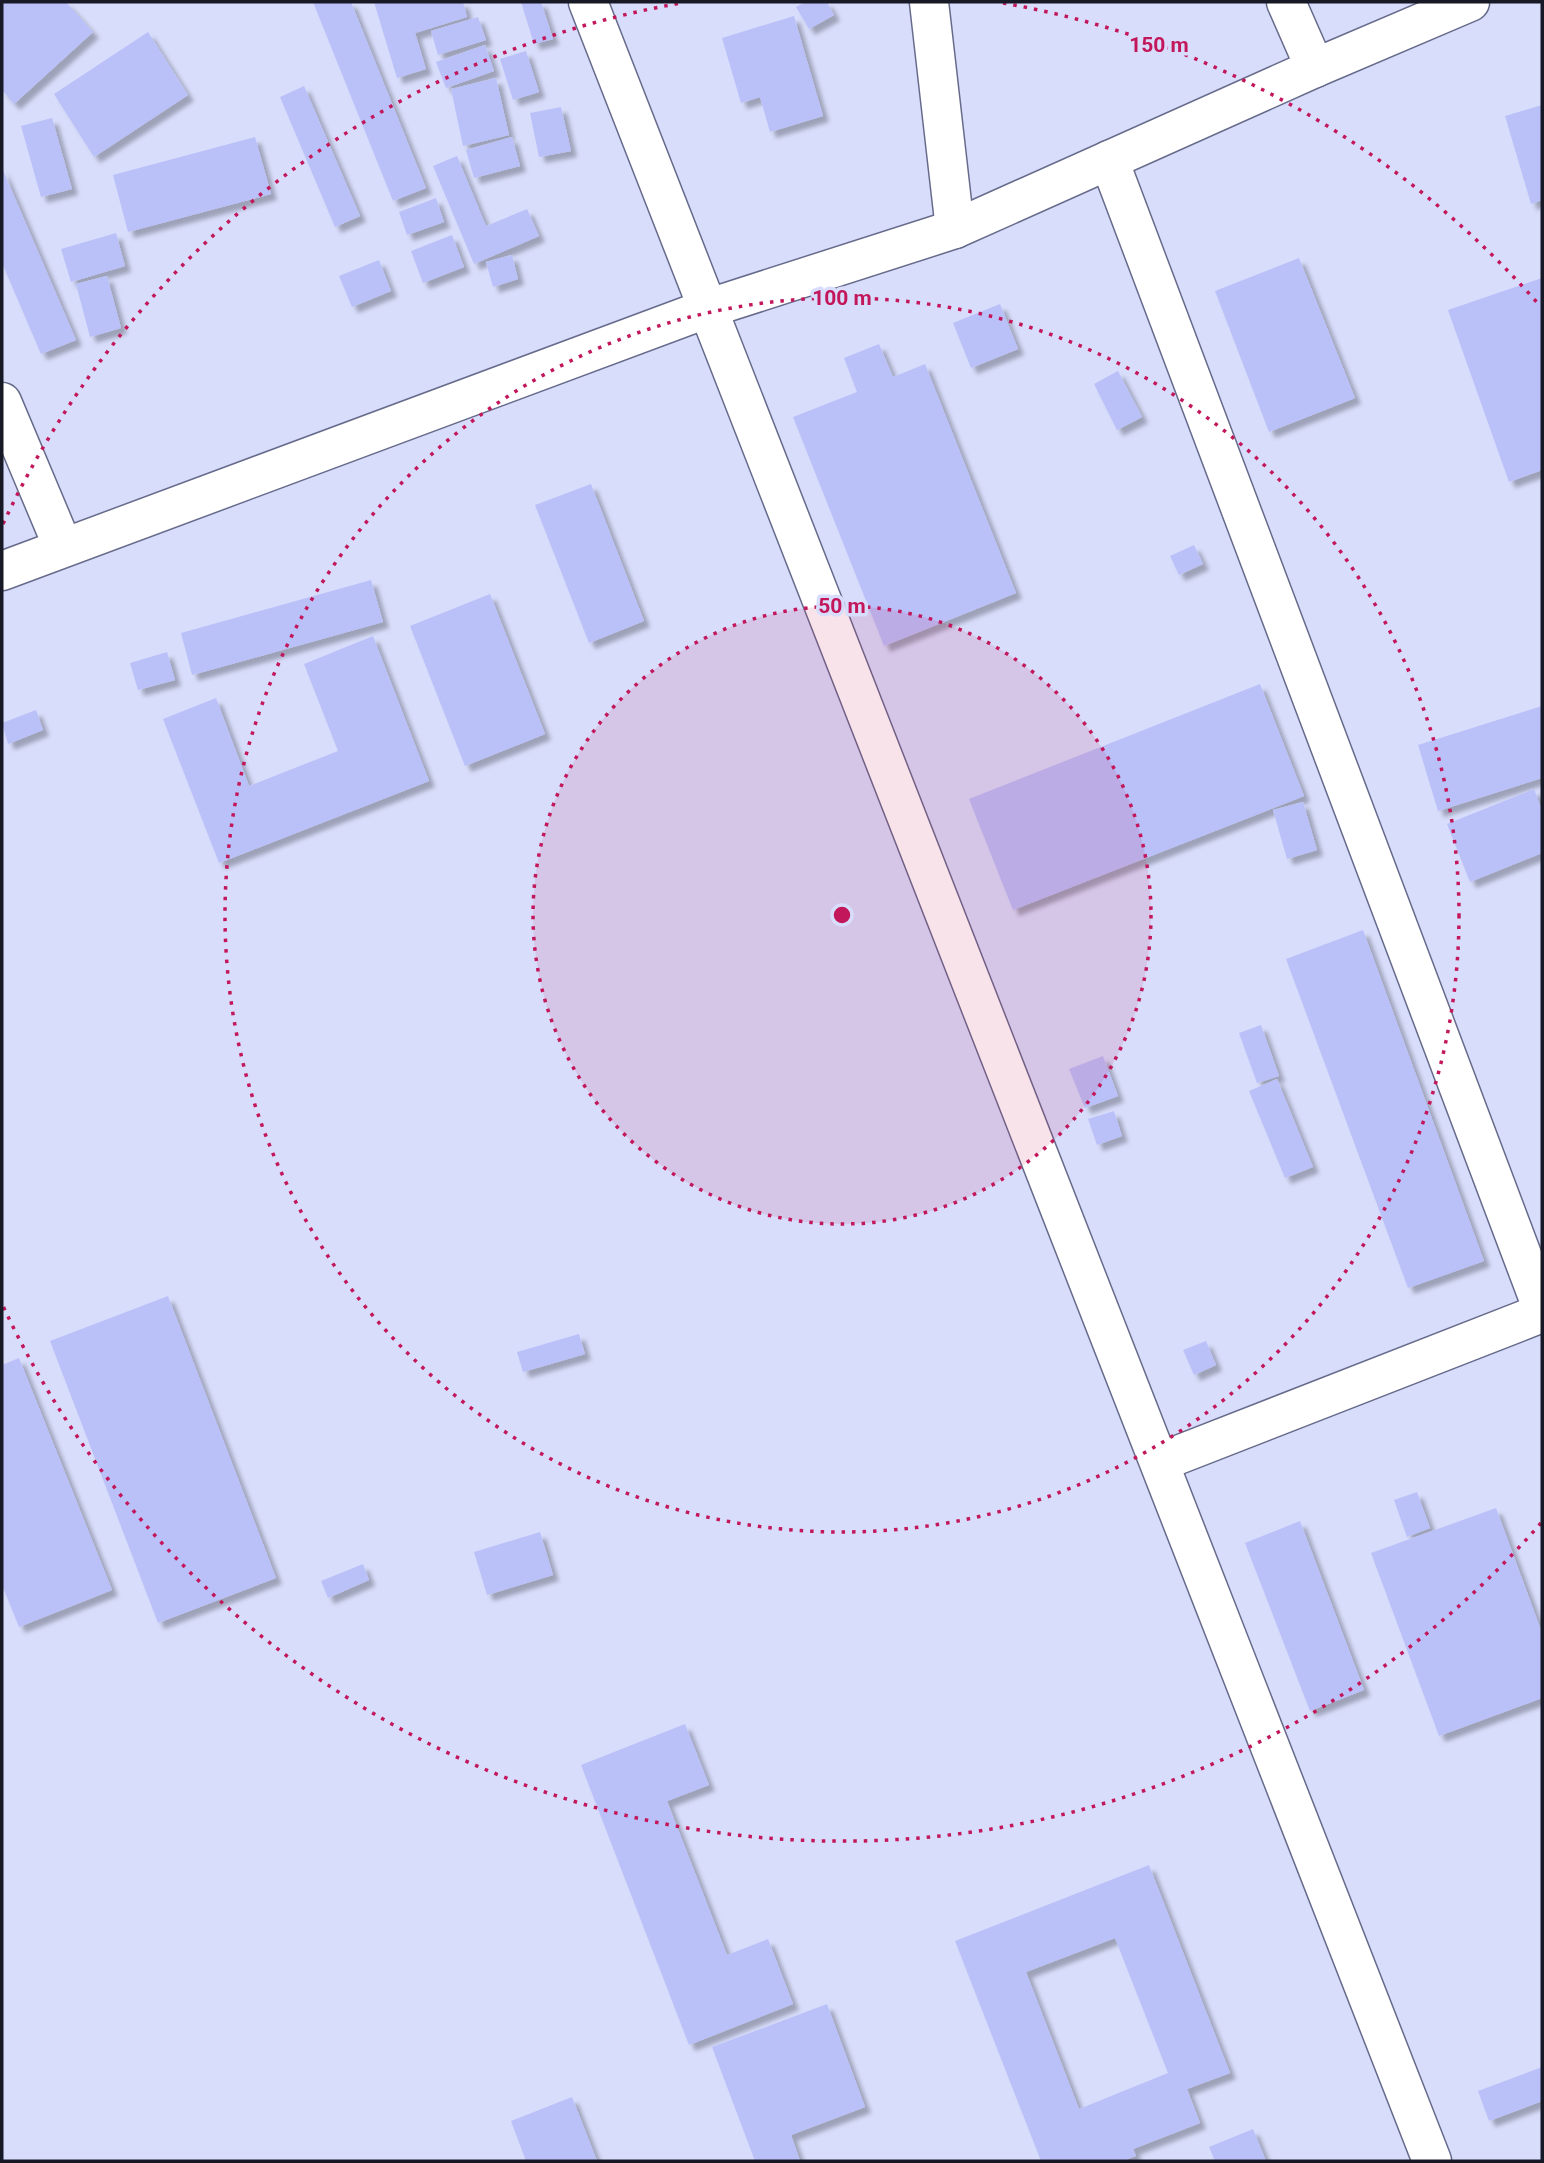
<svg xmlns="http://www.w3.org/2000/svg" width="1544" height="2163" viewBox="0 0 1544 2163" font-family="Roboto,sans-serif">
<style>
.building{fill:#bac1f9;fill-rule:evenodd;filter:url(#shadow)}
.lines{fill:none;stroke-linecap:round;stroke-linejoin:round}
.minor-casing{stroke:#676b8b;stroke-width:41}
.tertiary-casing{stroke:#676b8b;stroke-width:41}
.minor{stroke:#fff;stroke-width:38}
.tertiary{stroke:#fff;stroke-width:38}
.ring{fill:none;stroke:#c2185b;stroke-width:3.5;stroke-dasharray:3.5 7}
.centre{fill:#c2185b;stroke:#d8ddfb;stroke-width:3.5}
.ring-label{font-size:21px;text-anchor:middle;font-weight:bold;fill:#c2185b;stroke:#d8ddfb;stroke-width:7;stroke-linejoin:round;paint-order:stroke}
</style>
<defs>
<filter id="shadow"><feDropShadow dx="6" dy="6" stdDeviation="2" flood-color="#0004"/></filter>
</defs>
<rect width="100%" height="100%" fill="#d8ddfb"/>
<!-- building -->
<g class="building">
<path d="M2 2H66L93 32 14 104 2 90Z"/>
<path d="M313 2H351L426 188 393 201Z"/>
<path d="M374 2H463L467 17 415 33 426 69 397 78Z"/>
<path d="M521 2H541L553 39 534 44Z"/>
<path d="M805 2H827L834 15 809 29 796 7Z"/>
<path d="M794 16 823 116 770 132 760 97 741 103 722 38Z"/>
<path d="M478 17 486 40 438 55 431 31Z"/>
<path d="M148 32 188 95 94 157 54 94Z"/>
<path d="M485 45 494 71 446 88 436 62Z"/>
<path d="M526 51 539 92 513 100 500 59Z"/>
<path d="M496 78 509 135 463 146 451 89Z"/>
<path d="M304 86 360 216 335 227 280 97Z"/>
<path d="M1542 105V200L1531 204 1505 116Z"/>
<path d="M561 107 571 151 539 157 530 113Z"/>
<path d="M52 118 72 189 41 197 21 126Z"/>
<path d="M255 137 271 194 128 232 113 175Z"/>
<path d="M512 137 520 166 474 178 466 150Z"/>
<path d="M457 156 486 226 527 209 539 236 474 264 433 166Z"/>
<path d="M2 168 76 340 41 354 2 263Z"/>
<path d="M436 198 444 222 407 235 399 212Z"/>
<path d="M116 233 125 266 71 282 61 249Z"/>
<path d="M452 235 464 267 423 283 411 251Z"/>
<path d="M512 255 518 279 493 287 486 262Z"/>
<path d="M1299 258 1355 398 1269 432 1215 291Z"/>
<path d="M379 260 391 291 352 307 339 276Z"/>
<path d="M107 276 121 328 90 337 76 284Z"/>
<path d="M1542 278V470L1509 482 1448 310Z"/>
<path d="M1000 304 1018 349 971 368 953 323Z"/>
<path d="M879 344 893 377 925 364 1016 593 884 646 793 417 857 392 844 358Z"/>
<path d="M1118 371 1142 417 1117 430 1094 384Z"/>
<path d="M591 484 644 621 589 643 535 505Z"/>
<path d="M1194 545 1203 564 1179 575 1170 556Z"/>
<path d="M371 580 383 622 192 675 181 633Z"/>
<path d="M490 594 545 734 465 766 410 626Z"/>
<path d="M373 636 429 781 219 863 163 719 216 698 249 786 338 751 304 664Z"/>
<path d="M167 652 175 680 138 690 130 663Z"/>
<path d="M1260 684 1304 796 1013 910 969 799Z"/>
<path d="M1542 706V778L1438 811 1418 745Z"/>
<path d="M36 710 43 730 8 744 2 723Z"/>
<path d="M1534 789 1542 811V853L1470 882 1447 824Z"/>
<path d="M1303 802 1317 850 1287 859 1273 810Z"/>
<path d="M1363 930 1484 1261 1408 1288 1286 959Z"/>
<path d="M1261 1025 1279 1076 1257 1083 1239 1033Z"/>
<path d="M1103 1056 1118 1096 1085 1108 1069 1069Z"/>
<path d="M1277 1079 1313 1167 1285 1178 1249 1091Z"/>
<path d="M1114 1111 1122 1136 1097 1145 1088 1119Z"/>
<path d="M168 1296 276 1578 158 1623 50 1341Z"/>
<path d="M579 1334 585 1354 523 1372 517 1352Z"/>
<path d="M1206 1341 1216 1365 1194 1375 1183 1350Z"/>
<path d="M19 1358 112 1590 19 1627 2 1585V1365Z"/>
<path d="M1417 1492 1430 1528 1407 1537 1394 1500Z"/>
<path d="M1496 1508 1542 1633V1698L1439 1736 1371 1553Z"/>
<path d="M1300 1521 1364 1690 1310 1711 1245 1543Z"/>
<path d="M540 1532 553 1575 487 1595 474 1552Z"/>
<path d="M363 1564 369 1580 328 1598 321 1581Z"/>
<path d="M685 1724 709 1785 667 1801 727 1955 768 1939 793 2004 689 2045 581 1765Z"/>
<path d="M1149 1865 1230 2073 1187 2089 1200 2123 1133 2149 1136 2156 1122 2161H1041L955 1941ZM1115 1938 1168 2073 1079 2109 1026 1972Z"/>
<path d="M827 2004 865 2107 791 2135 800 2161H755L712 2047Z"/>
<path d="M1542 2067V2101L1489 2121 1478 2091Z"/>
<path d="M572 2097 597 2161H526L511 2121Z"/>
<path d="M1253 2129 1266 2161H1215L1209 2147Z"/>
</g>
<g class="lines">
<defs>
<g id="minor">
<path d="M929 2 955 229"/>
<path d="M1286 2 1315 68"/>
<path d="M1109 160 1542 1308"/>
<path d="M2 402 63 547"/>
<path d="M2 571 706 309 955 229 1315 68 1470 2"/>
<path d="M1160 1462 1542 1313"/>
</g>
<path id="tertiary" d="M588 2 1432 2161"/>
</defs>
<!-- minor casing -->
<use href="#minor" class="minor-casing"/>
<!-- tertiary casing -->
<use href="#tertiary" class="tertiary-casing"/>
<!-- minor -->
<use href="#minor" class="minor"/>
<!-- tertiary -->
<use href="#tertiary" class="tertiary"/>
</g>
<!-- distance rings -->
<circle cx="842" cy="915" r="309" fill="#c2185b" fill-opacity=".12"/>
<g class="ring">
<circle cx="842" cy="915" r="309"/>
<circle cx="842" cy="915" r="617"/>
<path d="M1541 1523A926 926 0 0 1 3 1306M3 524A926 926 0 0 1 681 3M1003 3A926 926 0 0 1 1541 307"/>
</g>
<circle cx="842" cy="915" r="10" class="centre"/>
<g class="ring-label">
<text x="1159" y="52">150 m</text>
<text x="842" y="305">100 m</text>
<text x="842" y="613">50 m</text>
</g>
<!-- border -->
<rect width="1544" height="2163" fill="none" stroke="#181927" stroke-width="7"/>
</svg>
